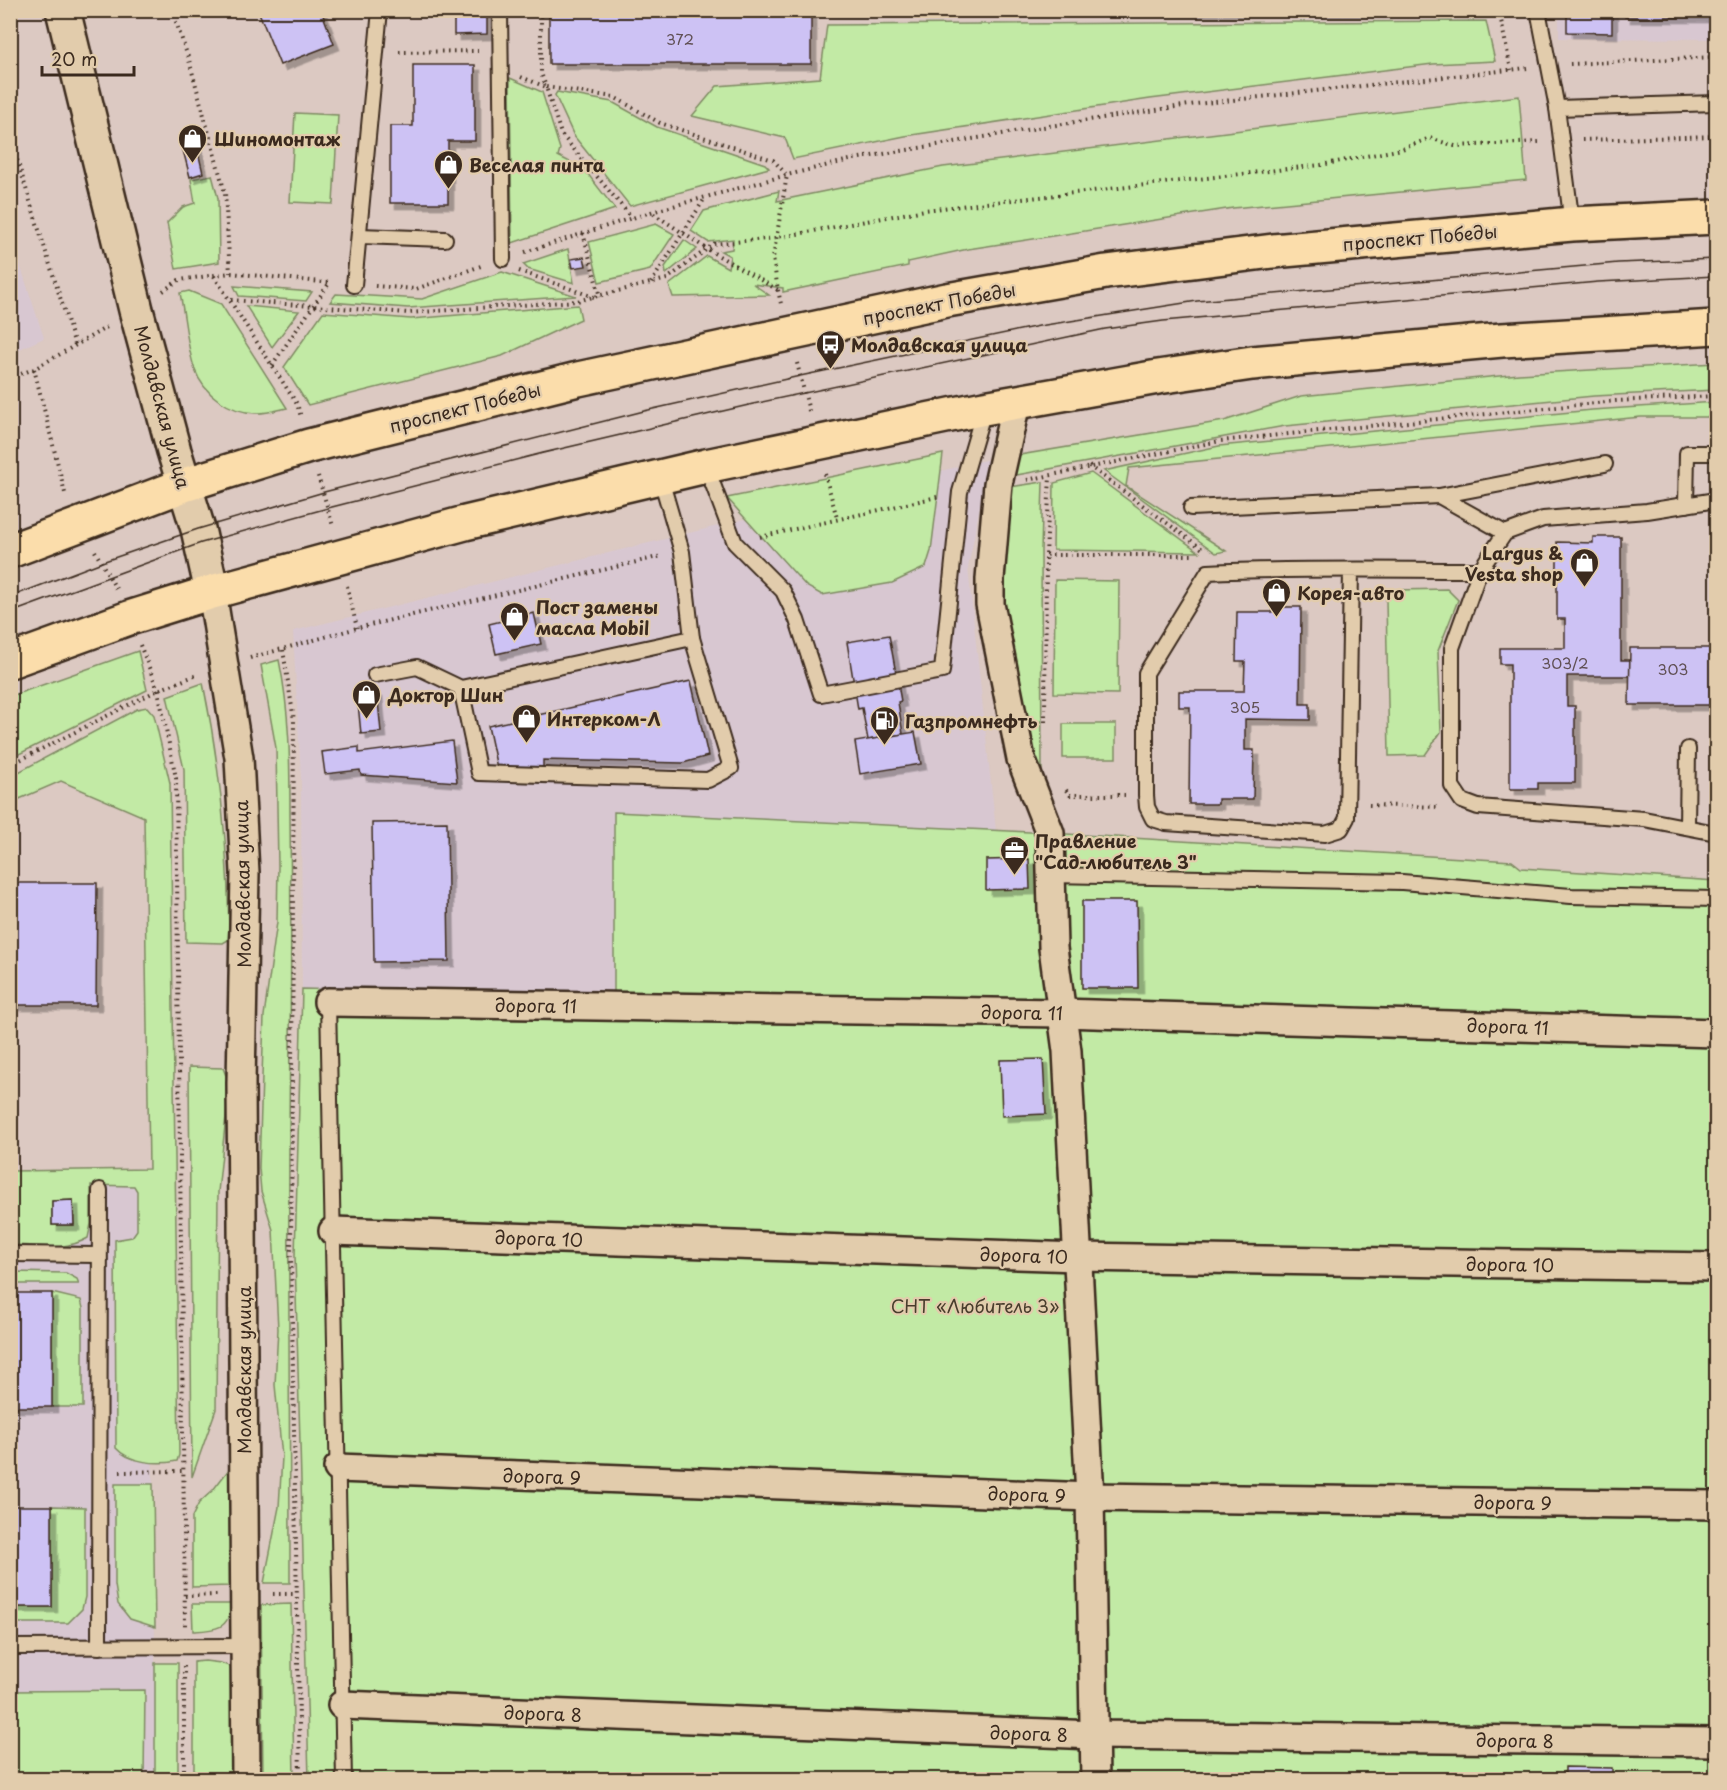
<svg xmlns="http://www.w3.org/2000/svg" width="1727" height="1790" viewBox="0 0 1727 1790" font-family="'Playpen Sans',sans-serif">
<style>
.built{fill:#d8c7d1}
.green{fill:#c2eaa5;stroke:#7e8a62;stroke-width:1.5;fill-rule:evenodd}
.building{fill:#cdc2f4;stroke:#3b2a1e;stroke-width:1.5;filter:url(#shadow)}
.lines{fill:none;stroke-linecap:round;stroke-linejoin:round}
.lane-casing{stroke:#3b2a1e;stroke-width:18}
.street-casing{stroke:#3b2a1e;stroke-width:32}
.secondary-casing{stroke:#3b2a1e;stroke-width:38}
.primary-casing{stroke:#3b2a1e;stroke-width:38}
.path{stroke:#3b2a1e;stroke-width:4;stroke-dasharray:1.5 4.5;stroke-linecap:butt}
.lane{stroke:#e2ccac;stroke-width:14}
.street{stroke:#e2ccac;stroke-width:27}
.secondary{stroke:#e2ccac;stroke-width:33}
.primary{stroke:#fbddab;stroke-width:33}
.tram{stroke:#3b2a1e;stroke-width:1.5}
.labels{text-anchor:middle;dominant-baseline:central;stroke-width:4.5;stroke-linejoin:round;paint-order:stroke}
.number-label{font-size:15px;fill:#605054}
.poi-label{font-size:18px;font-weight:bold;fill:#3b2a1e;stroke:#e2ccac;text-anchor:start}
.street-label{font-size:18px;fill:#3b2a1e;stroke:#e2ccac}
.park-label{font-size:18px;fill:#483d2c;stroke:#e2ccac}
</style>
<defs>
<filter id="shadow"><feDropShadow dx="5.5" dy="5.5" stdDeviation="0" flood-color="#0004"/></filter>
</defs>
<rect width="100%" height="100%" fill="#dcc9c2"/>
<filter id="ink" filterUnits="userSpaceOnUse"><feTurbulence type="fractalNoise" baseFrequency=".0167" numOctaves="2"/><feDisplacementMap in="SourceGraphic" scale="12" xChannelSelector="R" yChannelSelector="G"/><feConvolveMatrix kernelMatrix="1 2 1 2 8 2 1 2 1" color-interpolation-filters="sRGB"/></filter>
<g filter="url(#ink)">
<!-- built -->
<g class="built">
<path d="M1559 11H1716V39L1559 38Z"/>
<path d="M11 237 44 338 11 353H10Z"/>
<path d="M989 459 968 568 996 831 614 812V996L302 989 301 777 293 631Z"/>
<path d="M149 1169 155 1647V1779H11L10 1171Z"/>
</g>
<!-- green -->
<g class="green">
<path d="M1486 21 1495 61 1433 64 1150 99 905 136 793 159 785 138 692 116 717 86 820 78 827 25Z"/>
<path d="M510 78 542 92 560 149 558 156 584 169 615 209 512 243Z"/>
<path d="M557 92 612 102 657 127 765 164 769 168 630 206 574 136 555 95Z"/>
<path d="M1519 96 1526 180 1233 208 968 249 908 262V266L783 292V288L753 284 769 295 673 297 669 285 707 256 728 268 730 256 721 251 732 249 733 239 708 242 691 231 704 211 779 191 777 201 943 167Z"/>
<path d="M295 113 338 115 333 204 290 202Z"/>
<path d="M212 175 218 198 219 262 176 269 167 223 183 207 195 203 191 179Z"/>
<path d="M656 224 674 234 650 270 599 282 589 242Z"/>
<path d="M684 240 697 249 666 274 665 267Z"/>
<path d="M568 249 574 283 528 269 523 264Z"/>
<path d="M502 272 576 296 408 308 330 302 336 294 422 299Z"/>
<path d="M234 286 312 292 306 301 239 296Z"/>
<path d="M189 291 221 304 287 408C277 410 265 414 255 413 230 412 204 395 195 370 187 348 185 317 180 293Z"/>
<path d="M578 305 581 319 502 356 308 405 284 367 323 312 411 319Z"/>
<path d="M246 306 299 311 272 347Z"/>
<path d="M1716 363V390L1594 396 1285 426 1011 476 1014 456 1224 421 1301 396 1519 374Z"/>
<path d="M1716 402V417H1641L1129 468 1126 486 1226 551 1216 553 1104 471 1219 446 1592 410Z"/>
<path d="M943 454 931 551 926 567 892 583 822 595 806 586 727 498Z"/>
<path d="M1091 473 1199 552 1053 550 1054 483Z"/>
<path d="M1043 482 1041 551 1042 772 1034 762 1002 596 1010 487Z"/>
<path d="M1055 580 1119 581 1118 694 1054 693Z"/>
<path d="M1447 589 1458 600 1438 651 1441 732 1425 755 1389 756 1386 599 1396 590Z"/>
<path d="M138 651 147 690 11 758V696Z"/>
<path d="M279 660C290 712 290 763 290 817 291 893 291 968 290 1044 287 1224 290 1404 290 1583H264L279 1507 282 1457 275 1385 278 1329 273 1230 261 1191 259 1168 264 1016 277 922 278 866 276 748 261 665Z"/>
<path d="M203 683C220 765 228 845 229 929L228 940 223 943 186 942 184 769 167 696Z"/>
<path d="M147 707 154 715 170 783 179 1455 177 1461C158 1465 129 1463 116 1448L115 1240 132 1237 137 1230V1191L134 1186 91 1185V1224L88 1238C64 1252 36 1245 11 1245L10 1171 149 1169 144 817 61 781 10 803 11 776 137 709ZM73 1200 74 1225H52V1201Z"/>
<rect x="1063" y="724" width="53" height="34"/>
<path d="M614 812 1050 833 1512 861 1521 868 1716 881V1779H309L295 1256 302 989 614 996Z"/>
<path d="M189 1067 223 1068 228 1081V1097L218 1192 216 1409 192 1477Z"/>
<path d="M11 1272 66 1273 77 1279 79 1284H11Z"/>
<path d="M52 1293 81 1300 83 1308V1407H52Z"/>
<path d="M230 1468V1586L192 1587V1517L199 1503 213 1490Z"/>
<path d="M115 1484H153L155 1627 130 1619 118 1604 115 1585Z"/>
<path d="M52 1506 85 1507V1597L82 1609 68 1623H11V1607H52Z"/>
<path d="M192 1604H231C230 1630 214 1630 193 1631Z"/>
<path d="M291 1604 294 1779H263L261 1605Z"/>
<path d="M205 1661 221 1663 231 1667 234 1678V1779H194V1662Z"/>
<rect x="155" y="1663" width="23" height="116"/>
<path d="M145 1690 144 1779H11V1691Z"/>
</g>
<!-- building -->
<g class="building">
<path d="M258 10H321L334 44 280 65Z"/>
<path d="M487 10V34L454 35V11Z"/>
<rect x="549" y="10" width="262" height="54"/>
<rect x="811" y="10" width="652" height="1"/>
<path d="M1567 10H1612V33L1567 32Z"/>
<rect x="1625" y="10" width="91" height="7"/>
<path d="M413 65H475V141H448V203H390V126H413Z"/>
<path d="M196 143 203 173 190 177 182 146Z"/>
<path d="M584 257 586 266 573 268 571 259Z"/>
<path d="M1593 537H1621V660H1630V676H1567V706H1575V783H1538V789H1510V664H1500V648H1565V619H1557V542L1593 543Z"/>
<path d="M1272 607H1301L1300 704H1310V720L1245 719V750H1254L1253 799H1218V804H1189L1190 707H1179V691H1244L1245 661H1236L1237 612H1272Z"/>
<path d="M534 613 541 644 496 654 489 624Z"/>
<path d="M889 635 901 701 898 702 903 734 868 740 862 708 858 709 847 642Z"/>
<path d="M1630 648H1716V705H1629Z"/>
<path d="M691 681 708 756 683 763 543 760V770L497 768 488 726Z"/>
<path d="M377 691 381 732 361 734 357 693Z"/>
<path d="M915 732 921 764 860 774 855 742Z"/>
<path d="M452 741 457 782 361 775 360 770 325 774 322 752 359 747V753Z"/>
<path d="M447 822 449 961 374 962 372 823Z"/>
<path d="M1029 859 1030 889 986 890V860Z"/>
<path d="M10 883H97L96 1005H10Z"/>
<path d="M1082 901H1137L1138 988H1082Z"/>
<path d="M1043 1059 1046 1114 1002 1116 1000 1060Z"/>
<path d="M73 1200 74 1225H52V1201Z"/>
<rect x="10" y="1293" width="42" height="114"/>
<rect x="10" y="1506" width="42" height="101"/>
<path d="M1565 1767 1612 1768V1780H1565Z"/>
</g>
<g class="lines">
<defs>
<g id="lane">
<path d="M500 10 503 259"/>
<path d="M1538 10 1557 108 1572 224"/>
<path d="M1557 108 1716 103"/>
<path d="M359 236 445 239"/>
<path d="M354 285 380 10"/>
<path d="M706 466 735 543 783 591 797 620 821 694 942 671 960 492 984 410"/>
<path d="M1439 496 1505 533"/>
<path d="M1686 505 1687 453H1716"/>
<path d="M1191 508 1439 496 1605 464"/>
<path d="M1351 570 1347 818 1341 829 1325 834 1166 823 1153 819 1147 807 1146 795V673L1208 572C1299 568 1390 570 1480 570L1505 533 1543 519 1647 511 1716 500"/>
<path d="M1480 570 1452 648V786L1462 801 1478 807 1644 819 1716 833"/>
<path d="M375 675 417 667 461 688 692 638 682 552 660 476"/>
<path d="M461 688 479 773 708 780 731 768 692 638"/>
<path d="M1687 827 1688 749"/>
<path d="M1050 875 1402 882 1571 896 1716 899"/>
<path d="M328 1002 344 1780"/>
<path d="M10 1254 98 1255"/>
<path d="M10 1647 245 1646"/>
<path d="M99 1647 100 1190"/>
</g>
<g id="street">
<path d="M1016 403 998 484 990 579V604L1021 759 1050 833 1053 948 1067 1051 1090 1497 1095 1780"/>
<path d="M212 592 239 758 245 873 241 1083 246 1780"/>
<path d="M328 1002 1061 1013 1716 1033"/>
<path d="M333 1231 1077 1257 1716 1267"/>
<path d="M338 1468 1090 1497 1716 1505"/>
<path d="M342 1705 1094 1735 1716 1742"/>
</g>
<path id="secondary" d="M63 10 136 310 174 451 198 529 212 592"/>
<g id="primary">
<path d="M10 551 184 485 309 446 578 379 947 300 1106 272 1273 251 1572 224 1716 217"/>
<path d="M10 661 129 618 212 592 465 523 706 466 984 408 1158 377 1252 363 1502 340 1716 327"/>
</g>
</defs>
<!-- lane casing -->
<use href="#lane" class="lane-casing"/>
<!-- street casing -->
<use href="#street" class="street-casing"/>
<!-- secondary casing -->
<use href="#secondary" class="secondary-casing"/>
<!-- primary casing -->
<use href="#primary" class="primary-casing"/>
<!-- path -->
<g class="path">
<path d="M172 10 189 60 225 193 230 273"/>
<path d="M541 10V73L546 87 614 97 660 123 773 160 787 175 773 258 778 290 707 249 651 212"/>
<path d="M1499 10 1511 70"/>
<path d="M399 52 478 51"/>
<path d="M1570 64 1716 57"/>
<path d="M521 77 546 87 561 134 632 218"/>
<path d="M10 137 75 345"/>
<path d="M1582 140 1716 136"/>
<path d="M583 233 600 297"/>
<path d="M525 252 651 212 787 175 854 159 1043 127 1196 104 1527 68"/>
<path d="M519 271 594 297"/>
<path d="M214 276 297 404 301 417"/>
<path d="M651 283 705 198"/>
<path d="M375 286 416 289 484 265"/>
<path d="M778 290 781 304"/>
<path d="M163 291 179 280 230 273 332 283"/>
<path d="M231 300 408 313 577 301 667 279 714 244 776 238 925 210 1321 165 1402 149 1430 138 1455 146 1539 142"/>
<path d="M797 363 809 411"/>
<path d="M272 365 330 282"/>
<path d="M34 369 66 497"/>
<path d="M10 378 34 369 109 326"/>
<path d="M1089 466 1204 550"/>
<path d="M825 474 837 518"/>
<path d="M318 476 333 526"/>
<path d="M1027 480 1220 441 1616 401 1716 396"/>
<path d="M760 537 937 497"/>
<path d="M95 551 116 589"/>
<path d="M1046 555H1194"/>
<path d="M347 586 357 628"/>
<path d="M140 645 158 690 176 778 185 1626"/>
<path d="M283 650 294 720 291 1256 300 1780"/>
<path d="M250 658 357 628 662 556"/>
<path d="M1045 722 1046 555 1050 476"/>
<path d="M10 765 158 690 197 675"/>
<path d="M1066 790 1070 795H1125"/>
<path d="M1369 805 1440 807"/>
<path d="M120 1472 183 1471"/>
<path d="M273 1594H296"/>
<path d="M185 1596 217 1595"/>
<path d="M184 1666V1780"/>
</g>
<!-- lane -->
<use href="#lane" class="lane"/>
<!-- street -->
<use href="#street" class="street"/>
<!-- secondary -->
<use href="#secondary" class="secondary"/>
<!-- primary -->
<use href="#primary" class="primary"/>
<!-- tram -->
<g class="tram">
<path d="M10 597 102 562 198 529 324 492 644 411 800 376 1039 326 1197 301 1618 263 1716 259"/>
<path d="M10 613 201 543 328 508 543 453 753 404 1105 329 1163 321 1598 282 1716 276"/>
</g>
</g>
</g>
<!-- icons -->
<defs>
<symbol id="shop-pin" viewBox="-11 -11 22 30"><path d="M0 17L-7.5 6A9.5 9.5 0 1 1 7.5 6Z" fill="#3b2a1e" stroke="#e2ccac"/><path d="M-5-2.5h2.3a2.7 3.5 0 0 1 5.4 0H5L5.5 6h-11ZM-1.5-2.5h3a1.5 2.3 0 0 0-3 0Z" fill="#fff"/></symbol>
<symbol id="bus-pin" viewBox="-11 -11 22 30"><path d="M0 17L-7.5 6A9.5 9.5 0 1 1 7.5 6Z" fill="#3b2a1e" stroke="#e2ccac"/><path d="M-5-6H5V4H4V6H2V4H-2V6H-4V4H-5ZM-3.5-4V0h7V-4ZM-3.5 1.2v1.5H-2V1.2ZM2 1.2v1.5H3.5V1.2Z" fill="#fff"/></symbol>
<symbol id="fuel-pin" viewBox="-11 -11 22 30"><path d="M0 17L-7.5 6A9.5 9.5 0 1 1 7.5 6Z" fill="#3b2a1e" stroke="#e2ccac"/><path d="M-5.5-6h7V0h2V4h1.3V-2.5L3-4.5l.8-.8L6-3V5H2.5V1h-1V6h-7ZM-4.2-4.7v3.2H.2V-4.7Z" fill="#fff"/></symbol>
<symbol id="office-pin" viewBox="-11 -11 22 30"><path d="M0 17L-7.5 6A9.5 9.5 0 1 1 7.5 6Z" fill="#3b2a1e" stroke="#e2ccac"/><path d="M-6-3h4V-5.5h4V-3h4V5H-6ZM-1-4.5V-3h2v-1.5ZM-6 0V1H6V0Z" fill="#fff"/></symbol>
</defs>
<g fill-rule="evenodd">
<use href="#shop-pin" x="176" y="122" width="33" height="45"/>
<use href="#shop-pin" x="432" y="148" width="33" height="45"/>
<use href="#bus-pin" x="814" y="328" width="33" height="45"/>
<use href="#shop-pin" x="1568" y="546" width="33" height="45"/>
<use href="#shop-pin" x="1260" y="576" width="33" height="45"/>
<use href="#shop-pin" x="498" y="600" width="33" height="45"/>
<use href="#shop-pin" x="350" y="678" width="33" height="45"/>
<use href="#shop-pin" x="510" y="702" width="33" height="45"/>
<use href="#fuel-pin" x="868" y="704" width="33" height="45"/>
<use href="#office-pin" x="998" y="834" width="33" height="45"/>
</g>
<g class="labels">
<!-- number labels -->
<g class="number-label">
<text x="680" y="38">372</text>
<text x="1565" y="662">303/2</text>
<text x="1673" y="668">303</text>
<text x="1245" y="706">305</text>
</g>
<!-- poi labels -->
<g class="poi-label">
<text x="214" y="138">Шиномонтаж</text>
<text x="469" y="164">Веселая пинта</text>
<text x="851" y="344">Молдавская улица</text>
<text x="1563" y="552" text-anchor="end">Largus &amp;<tspan x="1563" dy="21">Vesta shop</tspan></text>
<text x="1297" y="592">Корея-авто</text>
<text x="536" y="606">Пост замены<tspan x="536" dy="21">масла Mobil</tspan></text>
<text x="388" y="694">Доктор Шин</text>
<text x="547" y="718">Интерком-Л</text>
<text x="905" y="720">Газпромнефть</text>
<text x="1035" y="840">Правление<tspan x="1035" dy="21">"Сад-любитель 3"</tspan></text>
</g>
<!-- street labels -->
<g class="street-label">
<text transform="translate(1420 237) rotate(-5)">проспект Победы</text>
<text transform="translate(939 303) rotate(-11)">проспект Победы</text>
<text transform="translate(163 407) rotate(75)">Молдавская улица</text>
<text transform="translate(465 407) rotate(-14)">проспект Победы</text>
<text transform="translate(242 884) rotate(-91)">Молдавская улица</text>
<text transform="translate(536 1005) rotate(1)">дорога 11</text>
<text transform="translate(1022 1012) rotate(1)">дорога 11</text>
<text transform="translate(1508 1026) rotate(2)">дорога 11</text>
<text transform="translate(539 1238) rotate(2)">дорога 10</text>
<text transform="translate(1024 1255) rotate(2)">дорога 10</text>
<text transform="translate(1510 1264) rotate(1)">дорога 10</text>
<text transform="translate(243 1370) rotate(-90)">Молдавская улица</text>
<text transform="translate(542 1476) rotate(2)">дорога 9</text>
<text transform="translate(1027 1494) rotate(2)">дорога 9</text>
<text transform="translate(1513 1502) rotate(1)">дорога 9</text>
<text transform="translate(543 1713) rotate(2)">дорога 8</text>
<text transform="translate(1029 1733) rotate(2)">дорога 8</text>
<text transform="translate(1515 1740) rotate(1)">дорога 8</text>
</g>
<!-- park labels -->
<g class="park-label">
<text x="975" y="1305">СНТ «Любитель 3»</text>
</g>
</g>
<!-- margin -->
<rect width="1727" height="1790" fill="none" stroke="#e2ccac" stroke-width="36"/>
<rect x="18" y="18" width="1691" height="1754" fill="none" stroke="#3b2a1e" stroke-width="2" filter="url(#ink)"/>
<!-- scale -->
<path d="M42 66v9h92v-9" fill="none" stroke="#3b2a1e" stroke-width="3"/>
<text x="51" y="66" font-size="18" fill="#3b2a1e" stroke="#e2ccac" stroke-width="4.5" paint-order="stroke">20 m</text>
</svg>
